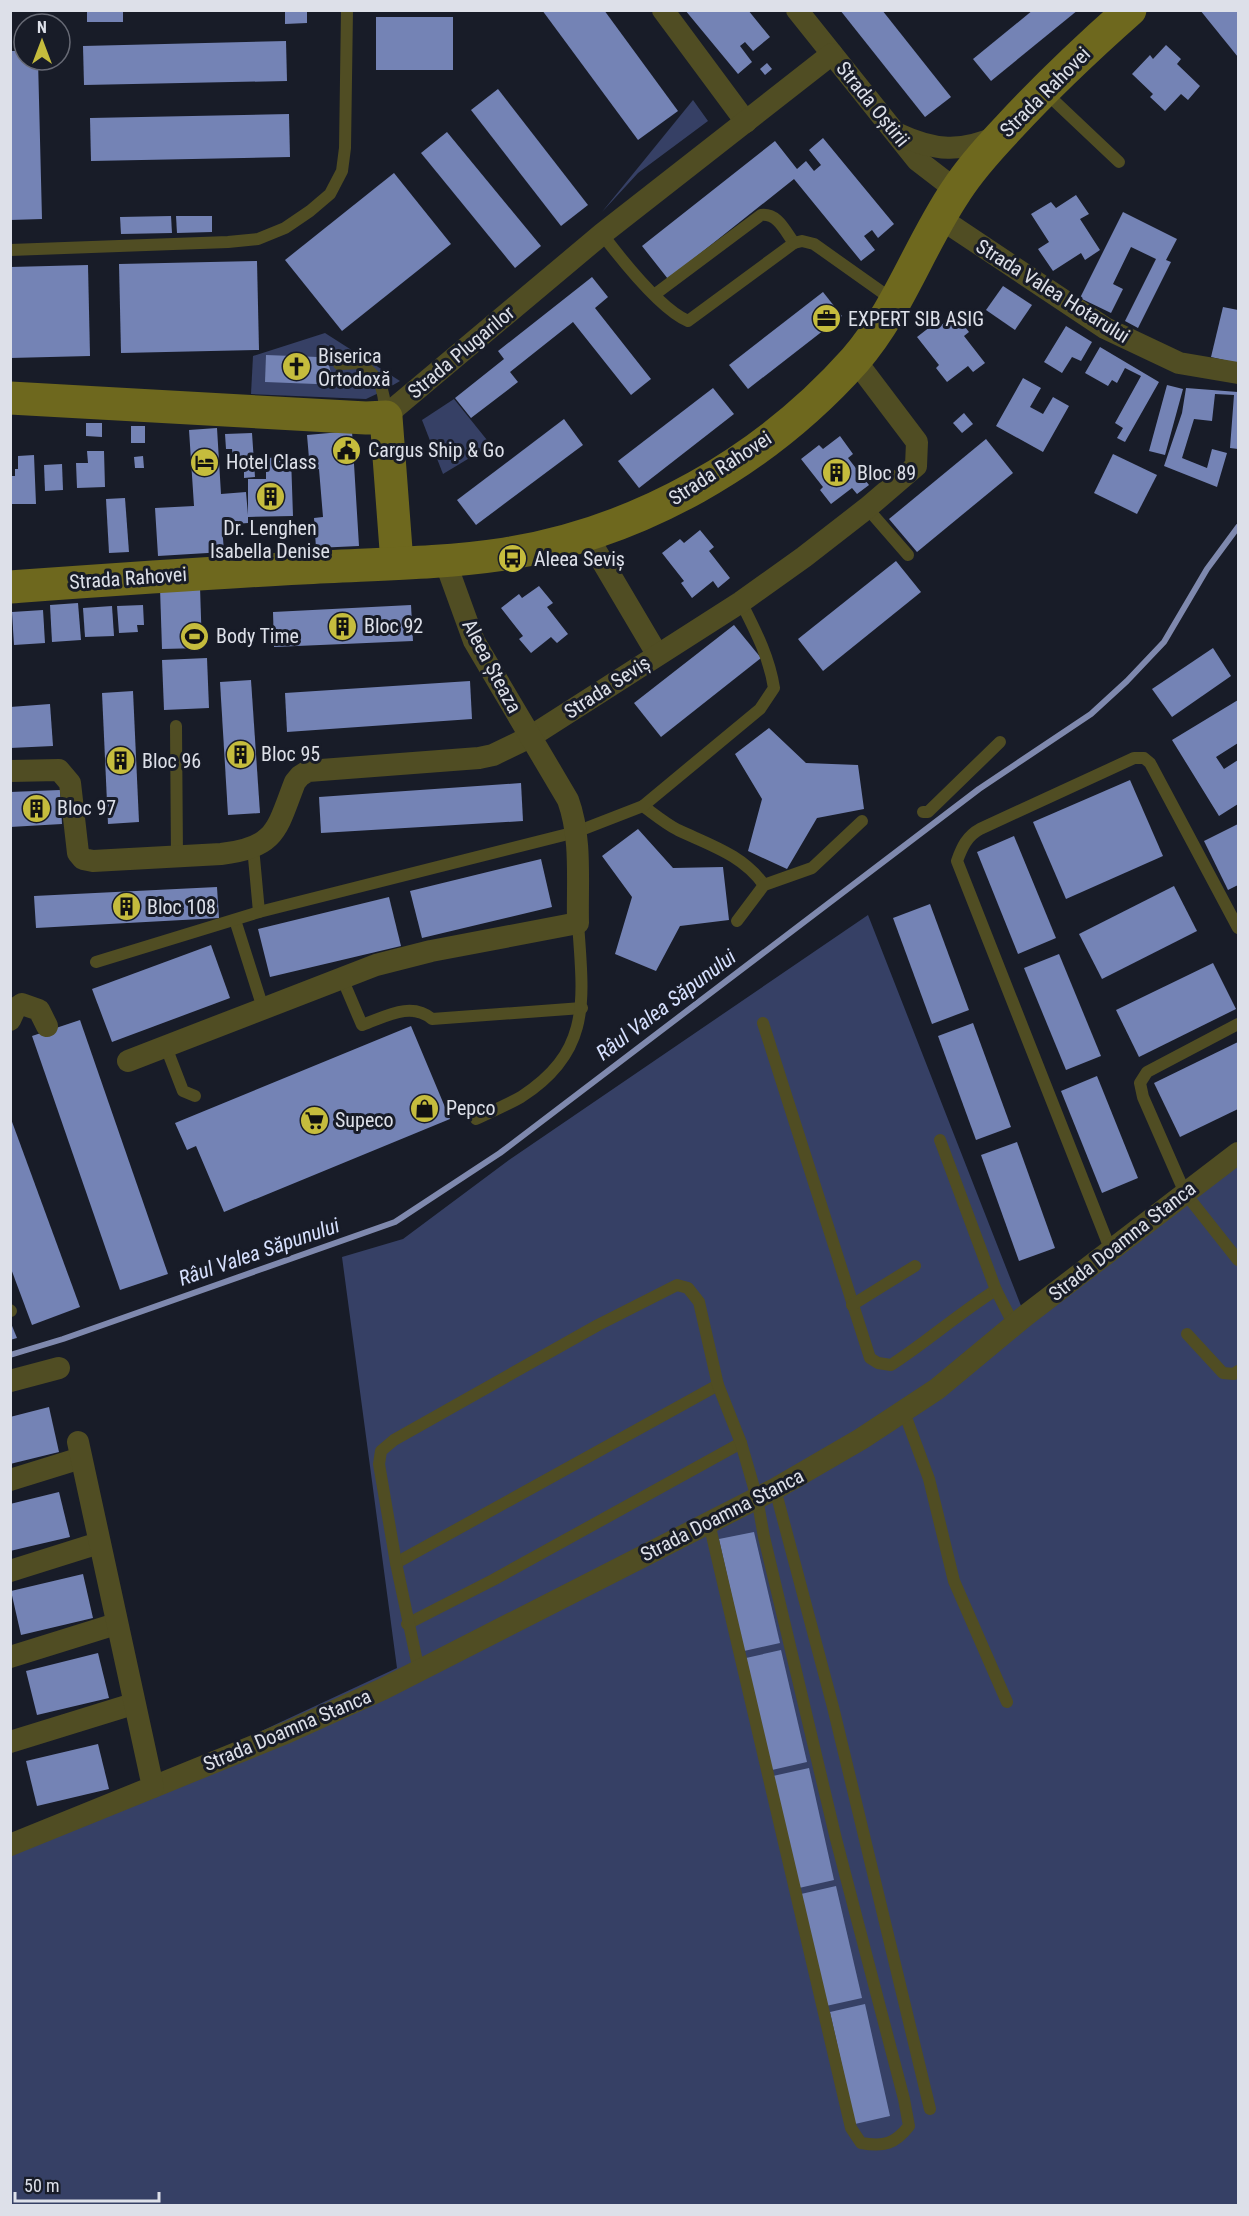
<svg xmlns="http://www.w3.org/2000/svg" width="1249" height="2216" viewBox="0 0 1249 2216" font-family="'Roboto Condensed',sans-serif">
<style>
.green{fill:#364065}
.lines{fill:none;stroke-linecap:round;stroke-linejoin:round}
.stream{stroke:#7f89ae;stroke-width:6}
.building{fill:#7483b5}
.lane{stroke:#504d23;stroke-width:12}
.street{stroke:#504d23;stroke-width:22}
.secondary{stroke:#6e681e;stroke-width:33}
.labels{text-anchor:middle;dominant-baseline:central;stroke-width:6;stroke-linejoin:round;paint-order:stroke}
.street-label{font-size:20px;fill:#dde0e9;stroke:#181c28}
.poi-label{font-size:20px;fill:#dde0e9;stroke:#181c28;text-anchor:start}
.water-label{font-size:21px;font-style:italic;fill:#d6e0fe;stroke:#181c28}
</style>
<rect width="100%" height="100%" fill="#181c28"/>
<!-- green -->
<g class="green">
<path d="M693 100 708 121 638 173 602 212Z"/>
<path d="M325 333 400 381 383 391 366 399 251 394 253 356Z"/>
<path d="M454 399 491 445 443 474 422 420Z"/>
<path d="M868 915 1025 1316 1238 1164V2205H11L10 1848 397 1668 342 1257 403 1239 509 1160Z"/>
</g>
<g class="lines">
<!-- stream -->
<path class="stream" d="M10 1355 63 1339 395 1222 500 1153 979 789 1091 714 1127 681 1164 642 1207 569 1238 527"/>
</g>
<!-- building -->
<g class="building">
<rect x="87" y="10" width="36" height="12"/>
<path d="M285 10H307V23L285 24Z"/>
<path d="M542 10H604L678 111 638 140Z"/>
<path d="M685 10H748L770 37 753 51 745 42 740 46 752 62 738 74Z"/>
<path d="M840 10H882L951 97 925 117Z"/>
<path d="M1033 10H1078L991 81 973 59Z"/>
<path d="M1200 10H1238V57Z"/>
<rect x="376" y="17" width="77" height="53"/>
<path d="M286 41 287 81 84 85 83 46Z"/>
<path d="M1166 45 1181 59 1177 64 1200 86 1188 100 1181 94 1165 111 1150 97 1153 94 1132 74 1150 55 1153 59Z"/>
<path d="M10 51H24V60H38L42 219 10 220Z"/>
<path d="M767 63 772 69 765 75 760 69Z"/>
<path d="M498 89 588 205 561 226 471 110Z"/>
<path d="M289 114 290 157 91 161 90 118Z"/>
<path d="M447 132 541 246 515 268 421 153Z"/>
<path d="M823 138 894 224 878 238 872 230 864 236 875 250 861 261 794 179 668 279 642 246 775 141 797 169 806 161 814 171 821 165 809 150Z"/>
<path d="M394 173 451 244 342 331 285 260Z"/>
<path d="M1076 195 1089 214 1080 219 1100 250 1085 260 1081 253 1053 271 1038 249 1049 242 1031 214 1051 202 1056 208Z"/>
<path d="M1123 212 1177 239 1166 260 1171 262 1138 328 1125 321 1156 259 1131 247 1113 284 1123 289 1111 313 1080 298Z"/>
<path d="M171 216 172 233 121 234 120 217Z"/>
<path d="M176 216H212V232L177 233Z"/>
<path d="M257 261 259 350 121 353 119 264Z"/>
<path d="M88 265 90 356 10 358V267Z"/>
<path d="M592 277 608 297 595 308 651 379 631 395 573 322 510 372 518 382 471 418 455 398 504 359 498 351Z"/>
<path d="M1003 286 1032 305 1015 330 986 310Z"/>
<path d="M823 292 842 316 748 389 729 365Z"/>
<path d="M1223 307 1238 310 1237 363 1211 357Z"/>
<path d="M955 314 969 332 964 336 985 363 973 372 968 366 947 382 936 368 939 365 917 337 935 323 939 327Z"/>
<path d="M1066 326 1092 342 1081 361 1072 357 1062 373 1044 362Z"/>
<path d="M1100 347 1159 382 1125 442 1117 438 1123 428 1115 423 1141 376 1125 368 1117 383 1112 380 1108 386 1085 373Z"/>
<path d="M266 355 318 357 328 362 331 373 327 380 316 384 265 382Z"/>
<path d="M1023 378 1041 388 1030 407 1043 414 1053 397 1069 406 1043 452 996 426Z"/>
<path d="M1167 385 1183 389 1165 455 1149 451Z"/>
<path d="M713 388 734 414 639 488 618 461Z"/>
<path d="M1186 388 1238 392V449L1230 448 1234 395 1215 394 1212 421 1194 419 1182 458 1207 468 1212 449 1227 453 1217 487 1164 466 1182 413Z"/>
<path d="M964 413 973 424 962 433 953 423Z"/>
<path d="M564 419 583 445 476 525 457 500Z"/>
<path d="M86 423H102V437L86 436Z"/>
<rect x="131" y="426" width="14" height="17"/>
<path d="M217 428 221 494 246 492 248 515V479H266V458L291 457 293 516 248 517V523L222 525 224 552 158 556 155 508 194 506 189 430Z"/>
<path d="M352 431 359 546 316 548 314 518 323 517 319 469 310 470 307 435Z"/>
<path d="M252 433 255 477 244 478V458L233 459 232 449H226L225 434Z"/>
<path d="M840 436 853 454 848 458 869 485 857 494 852 488 831 504 820 490 823 487 801 459 819 445 823 449Z"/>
<path d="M986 439 1013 473 917 552 889 519Z"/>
<path d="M87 451H104L105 487 77 488 76 463H88Z"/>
<path d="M1113 454 1157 475 1137 514 1094 493Z"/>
<path d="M34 455 36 504H10V476H15V469H18V456Z"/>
<path d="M143 456 144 468H135L134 457Z"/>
<path d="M62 464 63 490 45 491 44 465Z"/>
<path d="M125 498 129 552 109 553 106 499Z"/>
<path d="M700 530 714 547 709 551 730 578 718 588 713 581 692 598 681 583 684 581 662 553 680 539 684 543Z"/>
<path d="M896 561 921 592 823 671 798 639Z"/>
<path d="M539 586 553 603 547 607 568 634 557 643 551 637 531 653 519 639 523 636 501 608 519 594 522 598Z"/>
<path d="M200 587 202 648 162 649 160 588Z"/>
<path d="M78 603 81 640 52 642 50 605Z"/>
<path d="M143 605 144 625H137L138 632 119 633 117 606Z"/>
<path d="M411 605 413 641 274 647 273 612Z"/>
<path d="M112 606 114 636 85 637 83 608Z"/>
<path d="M43 610 45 643 14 645 12 612Z"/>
<path d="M734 625 761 658 661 737 634 703Z"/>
<path d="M1213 648 1231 676 1172 717 1152 689Z"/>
<path d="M207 658 209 708 164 710 162 660Z"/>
<path d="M251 680 260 813 228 815 220 682Z"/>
<path d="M470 681 472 719 287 732 285 693Z"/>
<path d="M133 691 139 822 108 824 102 693Z"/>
<path d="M1238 700V743L1216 757 1224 769 1238 760V804L1219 816 1172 740Z"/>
<path d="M50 704 53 746 10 748V707Z"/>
<path d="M769 728 806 763 858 765 864 809 817 818 787 869 748 851 762 799 735 754Z"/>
<path d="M1130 780 1163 856 1066 899 1033 822Z"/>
<path d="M521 783 523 821 321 833 319 797Z"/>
<path d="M60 790 62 824 10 827V792Z"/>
<path d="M1238 824V885L1228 890 1204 841Z"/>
<path d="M638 829 673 868 723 867 729 920 680 926 656 971 615 954 632 897 602 856Z"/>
<path d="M1014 836 1056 938 1018 954 977 852Z"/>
<path d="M541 859 552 907 422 938 410 891Z"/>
<path d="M1174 886 1197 931 1102 979 1079 934Z"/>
<path d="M217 887 219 918 36 928 34 896Z"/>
<path d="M389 897 401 946 270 977 258 929Z"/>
<path d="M930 904 969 1010 932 1024 893 918Z"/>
<path d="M211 945 230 998 112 1042 92 989Z"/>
<path d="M1059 954 1101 1056 1066 1070 1024 968Z"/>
<path d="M1213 963 1236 1009 1139 1057 1116 1010Z"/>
<path d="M80 1020 168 1274 120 1290 32 1036Z"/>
<path d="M973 1023 1011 1127 976 1140 938 1036Z"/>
<path d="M411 1026 450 1119 224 1212 196 1146 187 1150 175 1123Z"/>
<path d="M1238 1042V1109L1180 1137 1154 1083Z"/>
<path d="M1097 1076 1138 1178 1102 1193 1061 1091Z"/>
<path d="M11 1119 80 1307 32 1325 10 1266Z"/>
<path d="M1017 1142 1055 1248 1019 1261 981 1155Z"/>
<path d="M10 1321 17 1338 10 1340Z"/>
<path d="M49 1407 59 1452 10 1464V1417Z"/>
<path d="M59 1492 70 1537 10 1551V1504Z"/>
<path d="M754 1532 780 1643 744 1651 719 1539Z"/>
<path d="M83 1574 93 1618 21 1635 11 1591Z"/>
<path d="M781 1650 807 1762 772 1770 746 1658Z"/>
<path d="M98 1653 109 1698 37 1715 26 1671Z"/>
<path d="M98 1744 109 1789 37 1806 26 1761Z"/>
<path d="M809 1768 834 1880 799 1888 773 1776Z"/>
<path d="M836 1886 862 1998 826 2006 801 1894Z"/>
<path d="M865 2004 890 2116 855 2124 830 2012Z"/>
</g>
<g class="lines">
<!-- lane -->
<g class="lane">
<path d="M1046 93 1119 162"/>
<path d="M602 234C621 259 660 309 688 321L794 243C785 231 778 213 761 215L654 295"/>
<path d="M794 243 802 241 814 244 893 300"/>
<path d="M10 250 228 242 258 239 285 228 310 211 330 194 342 171 345 148 347 10"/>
<path d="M339 364 360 363C383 381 383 387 386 416"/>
<path d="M867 508 908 555"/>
<path d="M176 726 177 856"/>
<path d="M643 806C654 814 666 824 678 830 710 845 743 855 764 885"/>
<path d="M923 812H928L1000 742"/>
<path d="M253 847 259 912"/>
<path d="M235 920 263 1008"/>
<path d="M737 921 764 885 812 868 862 821"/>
<path d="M96 962 259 912 576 832 643 806 760 709 774 688C769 656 755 630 741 602"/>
<path d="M342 978 362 1025C385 1017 411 1001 432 1019L582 1008"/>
<path d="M763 1023 870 1358 878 1363 891 1365C927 1342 959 1313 996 1290"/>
<path d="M1238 1024 1147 1072 1140 1083 1143 1097 1185 1193 1238 1260"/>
<path d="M166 1047 183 1091 195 1096"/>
<path d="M476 1119C490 1112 507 1105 521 1097 593 1051 583 998 578 923"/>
<path d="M940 1140 996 1290 1014 1325"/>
<path d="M1111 1251 957 861C962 847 967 836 980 829L1134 758H1144L1150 763 1238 928"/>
<path d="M852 1305 915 1266"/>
<path d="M10 1310 11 1311"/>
<path d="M1187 1334 1223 1373 1234 1374 1238 1371"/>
<path d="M904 1412 929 1479 954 1581 1007 1702"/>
<path d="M775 1489 833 1707 930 2109"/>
<path d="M396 1563 718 1385"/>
<path d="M407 1624 493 1580 741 1443"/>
<path d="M419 1671 396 1563 379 1464 381 1451 394 1440 598 1325 677 1285 688 1288 699 1302 718 1385 741 1443 757 1498 764 1537 836 1839 904 2099 909 2126C895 2144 884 2147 861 2143L851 2128 709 1523"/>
</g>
<!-- street -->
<g class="street">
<path d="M663 10 746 122"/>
<path d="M797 10 917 160 956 190"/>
<path d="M898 134C934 151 961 153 998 136"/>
<path d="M940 218 1105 328 1179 363 1238 373"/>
<path d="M386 417 397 406 602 234 832 54"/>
<path d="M586 534 657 654"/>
<path d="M10 771 59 770 70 783 78 853 83 859 93 861 221 854C277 848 277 828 295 782L300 776 308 771 479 758 493 755 530 737 741 602 804 557 867 508 916 466 917 442 855 360"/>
<path d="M10 1020 15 1009 22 1004 39 1010 47 1026"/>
<path d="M128 1061 376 965 431 951 578 923C577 883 582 838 568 800L474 641 445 561"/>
<path d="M10 1381 59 1368"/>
<path d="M10 1480 81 1458"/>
<path d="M10 1571 99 1543"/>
<path d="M10 1657 116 1624"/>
<path d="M10 1742 133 1704"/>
<path d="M153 1787 288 1732 383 1689 775 1489 861 1439 937 1389 1025 1316 1238 1153"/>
<path d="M10 1845 153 1787 78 1442"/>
</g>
<!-- secondary -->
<g class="secondary">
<path d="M10 398 366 418 386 417 397 563"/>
<path d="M10 587C108 580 205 573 302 568 370 564 438 564 505 554 639 533 765 461 855 360 899 309 919 246 956 191 970 169 989 148 1008 128 1046 87 1087 48 1130 10"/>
</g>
</g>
<!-- icons -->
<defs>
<symbol id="office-disc" viewBox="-11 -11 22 22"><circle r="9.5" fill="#c5bc3d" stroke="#181c28"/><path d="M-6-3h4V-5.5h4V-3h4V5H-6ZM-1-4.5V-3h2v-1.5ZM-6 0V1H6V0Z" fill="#111"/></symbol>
<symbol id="church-disc" viewBox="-11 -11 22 22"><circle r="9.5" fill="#c5bc3d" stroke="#181c28"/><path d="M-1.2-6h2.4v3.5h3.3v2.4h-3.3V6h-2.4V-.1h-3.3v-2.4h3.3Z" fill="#111"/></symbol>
<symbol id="civic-disc" viewBox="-11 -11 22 22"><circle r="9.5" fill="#c5bc3d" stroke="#181c28"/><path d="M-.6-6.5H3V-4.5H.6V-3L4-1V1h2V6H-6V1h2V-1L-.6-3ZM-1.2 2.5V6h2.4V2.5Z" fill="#111"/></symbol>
<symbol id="hotel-disc" viewBox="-11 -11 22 22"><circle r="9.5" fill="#c5bc3d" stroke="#181c28"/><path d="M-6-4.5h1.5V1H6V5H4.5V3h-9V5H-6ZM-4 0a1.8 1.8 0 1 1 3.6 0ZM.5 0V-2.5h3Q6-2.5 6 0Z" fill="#111"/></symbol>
<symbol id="building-disc" viewBox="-11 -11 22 22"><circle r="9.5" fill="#c5bc3d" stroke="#181c28"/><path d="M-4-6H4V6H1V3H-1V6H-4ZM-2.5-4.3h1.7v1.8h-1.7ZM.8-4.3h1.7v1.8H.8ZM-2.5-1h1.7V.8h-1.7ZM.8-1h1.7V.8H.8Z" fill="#111"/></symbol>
<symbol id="bus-disc" viewBox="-11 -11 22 22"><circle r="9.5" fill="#c5bc3d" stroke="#181c28"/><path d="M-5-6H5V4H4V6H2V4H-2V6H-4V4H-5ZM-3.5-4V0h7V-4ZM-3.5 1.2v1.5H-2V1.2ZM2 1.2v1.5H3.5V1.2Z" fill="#111"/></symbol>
<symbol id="stadium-disc" viewBox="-11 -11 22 22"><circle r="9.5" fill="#c5bc3d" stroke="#181c28"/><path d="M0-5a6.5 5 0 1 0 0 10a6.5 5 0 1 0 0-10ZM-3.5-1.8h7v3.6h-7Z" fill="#111"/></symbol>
<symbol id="shop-disc" viewBox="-11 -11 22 22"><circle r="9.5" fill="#c5bc3d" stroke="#181c28"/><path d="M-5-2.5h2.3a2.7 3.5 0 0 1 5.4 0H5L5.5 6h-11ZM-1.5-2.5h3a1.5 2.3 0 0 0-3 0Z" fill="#111"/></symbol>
<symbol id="supermarket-disc" viewBox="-11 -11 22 22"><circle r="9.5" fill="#c5bc3d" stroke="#181c28"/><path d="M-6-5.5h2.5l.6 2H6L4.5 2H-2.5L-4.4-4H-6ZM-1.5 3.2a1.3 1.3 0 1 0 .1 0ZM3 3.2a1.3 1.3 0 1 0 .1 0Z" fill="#111"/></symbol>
</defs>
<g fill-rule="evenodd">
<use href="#office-disc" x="810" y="302" width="33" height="33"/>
<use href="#church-disc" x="280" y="350" width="33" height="33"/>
<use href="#civic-disc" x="330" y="434" width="33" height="33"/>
<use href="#hotel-disc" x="188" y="446" width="33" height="33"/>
<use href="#building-disc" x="820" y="456" width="33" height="33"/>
<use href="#building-disc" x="254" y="480" width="33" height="33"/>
<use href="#bus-disc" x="496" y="542" width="33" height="33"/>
<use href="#building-disc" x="326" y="610" width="33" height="33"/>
<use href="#stadium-disc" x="178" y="620" width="33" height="33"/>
<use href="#building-disc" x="224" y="738" width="33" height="33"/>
<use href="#building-disc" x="104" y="744" width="33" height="33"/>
<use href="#building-disc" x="20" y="792" width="33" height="33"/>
<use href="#building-disc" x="110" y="890" width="33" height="33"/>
<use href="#shop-disc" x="408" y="1092" width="33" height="33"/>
<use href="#supermarket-disc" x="298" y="1104" width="33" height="33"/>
</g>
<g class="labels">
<!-- street labels -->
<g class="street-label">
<text transform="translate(1045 92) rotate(-45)">Strada Rahovei</text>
<text transform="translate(873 104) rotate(51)">Strada Oștirii</text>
<text transform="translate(1053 291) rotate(32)">Strada Valea Hotarului</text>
<text transform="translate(461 352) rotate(-40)">Strada Plugarilor</text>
<text transform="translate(720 468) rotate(-33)">Strada Rahovei</text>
<text transform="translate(128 578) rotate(-4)">Strada Rahovei</text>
<text transform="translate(492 666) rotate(62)">Aleea Șteaza</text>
<text transform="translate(607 687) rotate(-33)">Strada Seviș</text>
<text transform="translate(1122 1241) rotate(-38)">Strada Doamna Stanca</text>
<text transform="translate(722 1515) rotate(-27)">Strada Doamna Stanca</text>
<text transform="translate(287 1730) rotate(-23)">Strada Doamna Stanca</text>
</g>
<!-- poi labels -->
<g class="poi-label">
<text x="848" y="319">EXPERT SIB ASIG</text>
<text x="318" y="356">Biserica<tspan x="318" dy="23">Ortodoxă</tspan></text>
<text x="368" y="450">Cargus Ship &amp; Go</text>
<text x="226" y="462">Hotel Class</text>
<text x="857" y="473">Bloc 89</text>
<text x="270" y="528" text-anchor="middle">Dr. Lenghen<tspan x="270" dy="23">Isabella Denise</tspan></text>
<text x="534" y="559">Aleea Seviș</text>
<text x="364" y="626">Bloc 92</text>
<text x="216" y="636">Body Time</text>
<text x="261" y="754">Bloc 95</text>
<text x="142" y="761">Bloc 96</text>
<text x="57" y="808">Bloc 97</text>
<text x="147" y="907">Bloc 108</text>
<text x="446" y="1108">Pepco</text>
<text x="335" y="1120">Supeco</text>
</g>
<!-- water labels -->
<g class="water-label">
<text transform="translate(666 1005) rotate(-37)">Râul Valea Săpunului</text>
<text transform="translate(259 1252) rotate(-19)">Râul Valea Săpunului</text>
</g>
</g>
<!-- border -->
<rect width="1249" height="2216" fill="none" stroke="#dde0e9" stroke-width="24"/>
<!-- north arrow -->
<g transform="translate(42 42)"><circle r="28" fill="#181c28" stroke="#676a75" stroke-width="1.5"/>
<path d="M0-4.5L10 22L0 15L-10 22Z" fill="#c5bc3d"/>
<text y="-9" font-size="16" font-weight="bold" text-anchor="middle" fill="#dde0e9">N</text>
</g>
<!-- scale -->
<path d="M15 2192v9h144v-9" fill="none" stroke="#dde0e9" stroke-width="3"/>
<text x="24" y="2192" font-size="18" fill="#dde0e9" stroke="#181c28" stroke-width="4.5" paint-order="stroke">50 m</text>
</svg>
